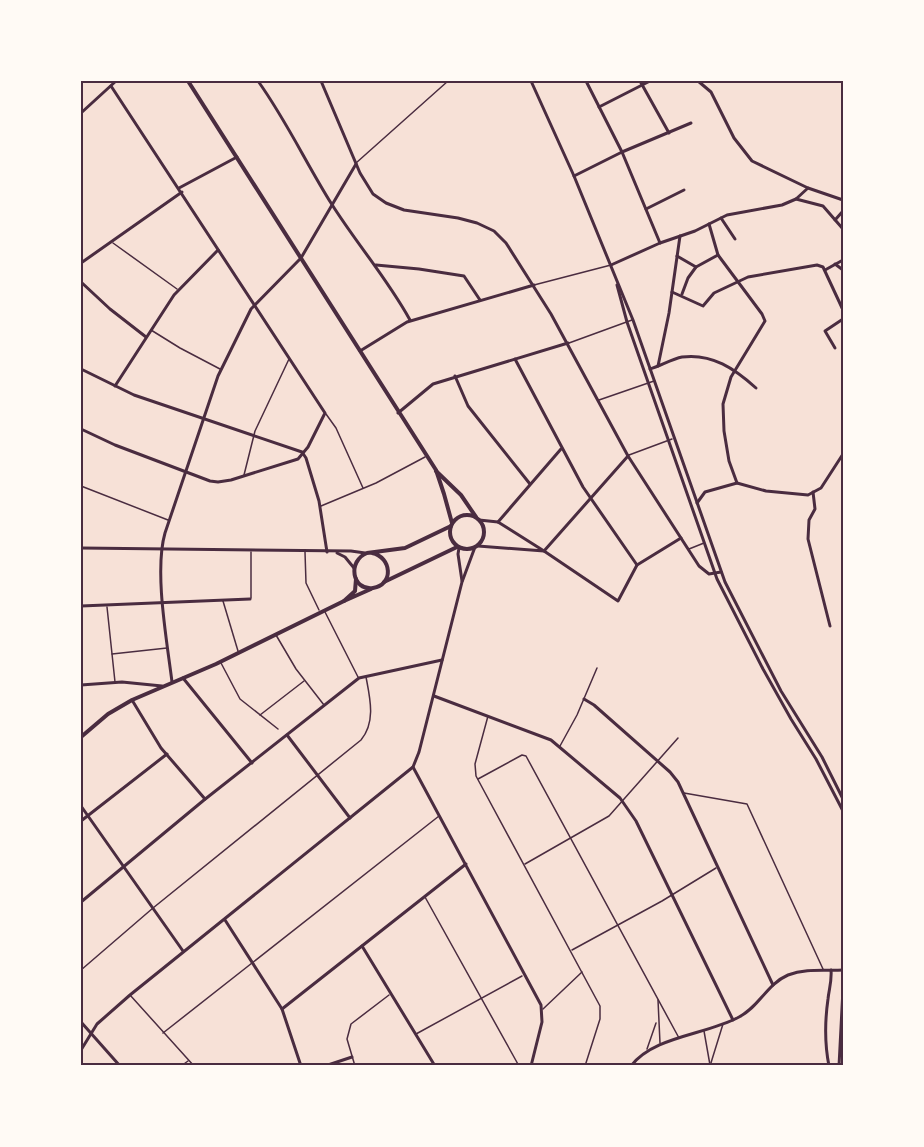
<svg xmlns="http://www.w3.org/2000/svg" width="924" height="1147" viewBox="0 0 924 1147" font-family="Montserrat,sans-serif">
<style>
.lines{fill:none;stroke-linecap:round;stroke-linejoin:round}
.service{stroke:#4a2c40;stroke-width:1.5}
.minor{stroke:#4a2c40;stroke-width:3}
.tertiary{stroke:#4a2c40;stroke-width:3}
.secondary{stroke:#4a2c40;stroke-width:4}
.neatline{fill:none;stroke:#4a2c40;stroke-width:2}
</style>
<rect width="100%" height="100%" fill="#f7e1d7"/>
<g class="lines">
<!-- service -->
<g class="service">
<path d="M356 163 448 81"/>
<path d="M113 243 177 289"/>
<path d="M534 285 611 265"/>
<path d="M151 330 180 348 220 369"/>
<path d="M569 343 632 320"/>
<path d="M599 400 654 381"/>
<path d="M326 414 336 428 363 488"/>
<path d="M629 455 672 439"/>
<path d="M244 475 255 431 289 359"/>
<path d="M81 486 168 520"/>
<path d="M321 506 376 483 425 457"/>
<path d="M689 549 704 543"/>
<path d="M305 552 306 583 319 610"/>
<path d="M251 598V552"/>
<path d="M223 601 238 651"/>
<path d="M107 607 115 682"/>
<path d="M325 612 358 677"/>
<path d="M276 635 296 669 324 705"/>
<path d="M112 654 167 648"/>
<path d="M221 663 240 699 278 729"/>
<path d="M260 715 304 681"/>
<path d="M488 716 475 764 476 776 600 1006V1019L585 1066"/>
<path d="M560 746 577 715 597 668"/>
<path d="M478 779 522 755 526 756 679 1038"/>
<path d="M684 793 747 804 823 969"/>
<path d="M525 864 609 816 678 738"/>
<path d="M425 897 519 1066"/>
<path d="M572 950 662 901 716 868"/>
<path d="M81 970 153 908 361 740C376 722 370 698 366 677"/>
<path d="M130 995 194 1066"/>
<path d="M658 1000 660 1043"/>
<path d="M543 1009 582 972"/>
<path d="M704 1031 710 1065"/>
<path d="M163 1033 439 816"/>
<path d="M416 1034 522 976"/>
<path d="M647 1049 656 1023"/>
<path d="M181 1066 188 1061"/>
<path d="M355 1066 347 1039 351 1024 389 995"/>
<path d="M710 1066 723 1024"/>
</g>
<!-- minor -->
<g class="minor">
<path d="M258 81C286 120 306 163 331 203 356 243 387 278 410 320"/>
<path d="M321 81 360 173 373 194 386 203 404 210 458 218 477 223 494 231 506 243 551 314 628 456 699 566 709 574 721 572"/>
<path d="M586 81 622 152 660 243"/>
<path d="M640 81 669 133"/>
<path d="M698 81 711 92 734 138 752 161 808 188 843 200"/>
<path d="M599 107 650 81"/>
<path d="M81 113 116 81"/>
<path d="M574 176 622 152 691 123"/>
<path d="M179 188 237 157"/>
<path d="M796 199 823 206 843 229"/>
<path d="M646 209 684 190"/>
<path d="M721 218 735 239"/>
<path d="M835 220 843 211"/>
<path d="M709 224 718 255 762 314 765 321 731 377 723 404 724 431 729 461 737 483"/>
<path d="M677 256 696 267 718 255"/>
<path d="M81 263 182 192"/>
<path d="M835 264 843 270"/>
<path d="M376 265 419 269 464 276 480 300"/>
<path d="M611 265 660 243 695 231 727 215 782 205 796 199 808 188"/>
<path d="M825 270 843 260"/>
<path d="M81 282 110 309 146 337"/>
<path d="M672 292 703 306 714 293 748 277 817 265 823 267 843 310"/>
<path d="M682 294 688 278 696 267"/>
<path d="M835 348 825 331 843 319"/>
<path d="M360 351 407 322 534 285"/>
<path d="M515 359 583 487 637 565"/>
<path d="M658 366 669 313 680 236"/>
<path d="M81 369 134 395 302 452 306 458 319 501 327 552"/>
<path d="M650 369C660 366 672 359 682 357 712 353 735 369 756 388"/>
<path d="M455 376 468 406 530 484"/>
<path d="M115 386 174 295 218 250"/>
<path d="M398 413 433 384 568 343"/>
<path d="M81 429 115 445 210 481 218 482 231 480 298 459 308 447 325 413C253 304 182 195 111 86"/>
<path d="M628 456 544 551 618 601 637 565 681 538"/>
<path d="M813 492 815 509 809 520 808 539 830 626"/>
<path d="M697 503 705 492 737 483 766 491 808 495 821 488 843 454"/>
<path d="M498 522 561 449"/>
<path d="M478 546 544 551 498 522 479 520"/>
<path d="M81 606 250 599"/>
<path d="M183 678 252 763"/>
<path d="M172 682C167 641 154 571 165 533L218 376 251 309 301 258 356 164"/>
<path d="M81 685 122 682 162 686"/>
<path d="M434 696 551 740 620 798 636 821 733 1020"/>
<path d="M584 699 594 705 670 772 678 782 773 985"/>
<path d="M132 700 161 748 205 799"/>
<path d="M287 735 350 818"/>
<path d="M81 806 183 951"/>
<path d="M81 821 167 754"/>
<path d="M81 902 204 800 359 678 442 660"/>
<path d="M225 920 282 1009 301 1066"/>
<path d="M362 946 435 1066"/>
<path d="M282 1009 466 864"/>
<path d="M81 1022 120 1066"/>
<path d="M81 1050 97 1024 130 995 413 767"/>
<path d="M325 1066 352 1057"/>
<path d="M829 1066C825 1046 825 1020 828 999 829 989 832 981 831 970"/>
<path d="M839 1066 843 989"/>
</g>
<!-- tertiary -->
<g class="tertiary">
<path d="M531 81 574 176 633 320 725 582 781 691 822 757 843 799"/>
<path d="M617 285 627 322 717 579 763 669 791 719 816 759 843 811"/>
<path d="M475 547 462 582 419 752 413 767 541 1005 542 1022 531 1066"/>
<path d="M81 548 351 551 365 553"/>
<path d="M459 548 458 554 462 581"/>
<path d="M337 553 345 557 354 568"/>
<path d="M631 1066C654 1036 706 1035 739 1017 759 1007 767 984 788 975 806 968 824 971 843 970"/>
</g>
<!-- secondary -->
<g class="secondary">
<path d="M188 81 436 470 444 494 452 523"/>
<path d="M436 471 461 495 476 517"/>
<circle cx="467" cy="532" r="17"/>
<path d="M372 553C392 557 394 585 373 588 352 591 347 561 367 553L405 548 451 526"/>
<path d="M356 579 355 591 344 601 371 589"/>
<path d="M384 582 457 547"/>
<path d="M81 737 108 714 132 700 216 664 344 601"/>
</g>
</g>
<!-- border -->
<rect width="924" height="1147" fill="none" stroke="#fffaf5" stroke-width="165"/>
<rect x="82" y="82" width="760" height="982" class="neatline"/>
</svg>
